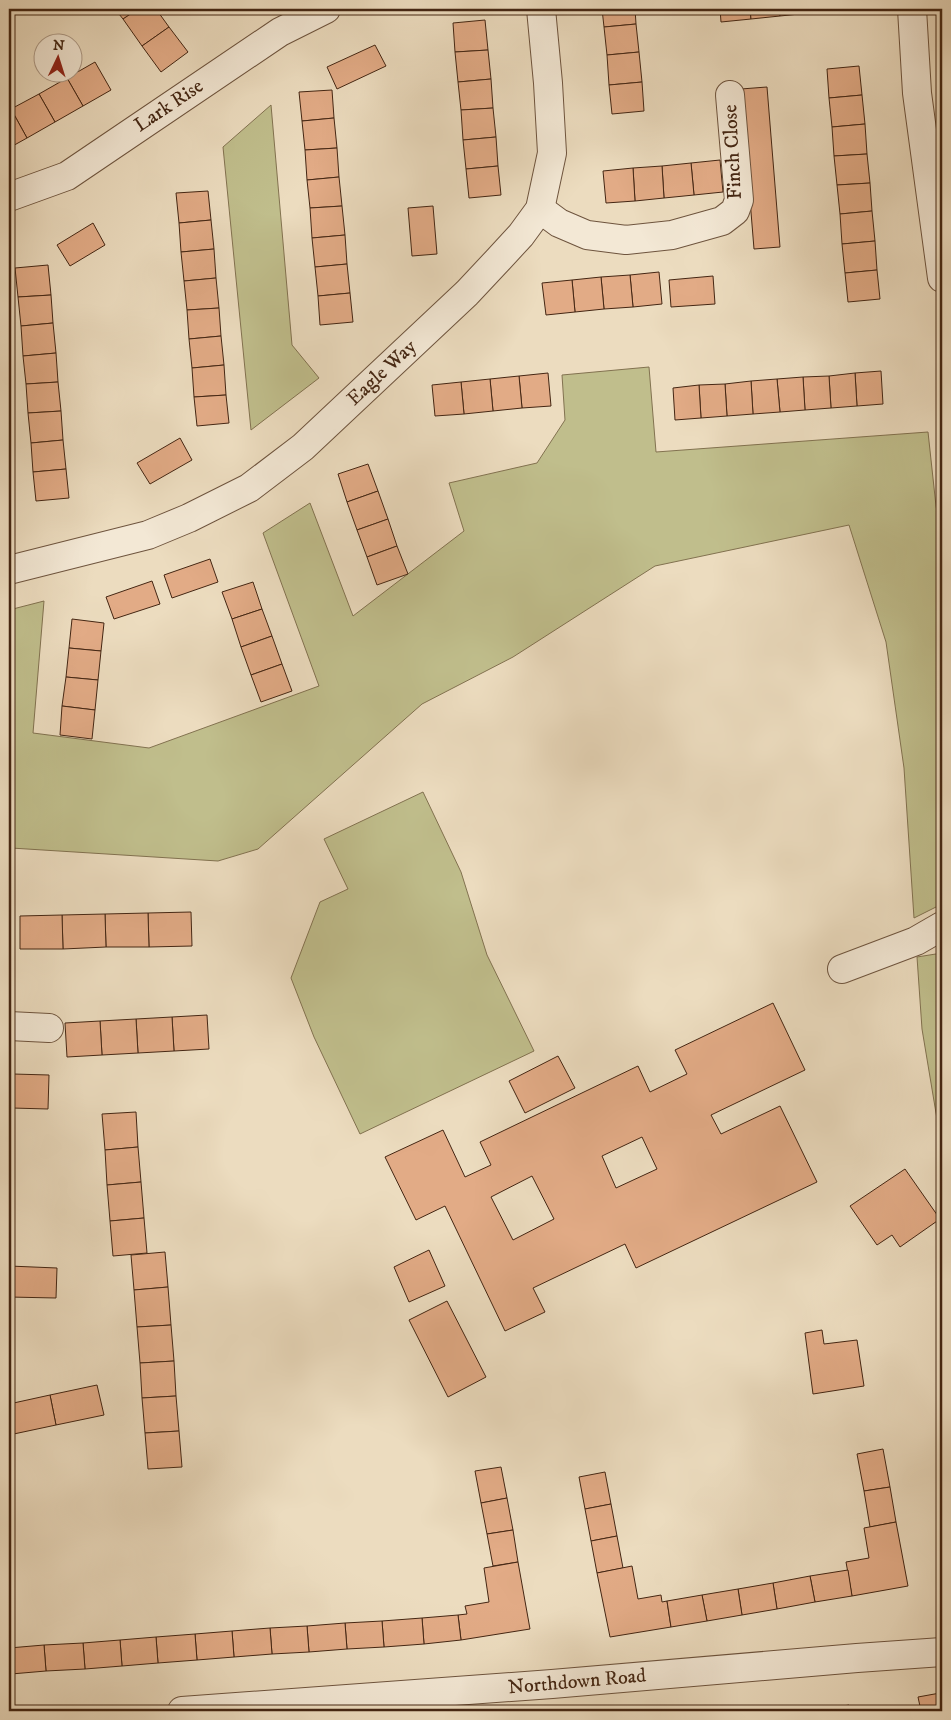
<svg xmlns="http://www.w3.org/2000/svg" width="951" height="1720" viewBox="0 0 951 1720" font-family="'IM FELL DW Pica',serif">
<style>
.green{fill:#c0be8c;stroke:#827250}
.building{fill:#e2ab86;stroke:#442613;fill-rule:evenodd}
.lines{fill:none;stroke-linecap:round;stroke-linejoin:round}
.minor-casing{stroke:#6e543e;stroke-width:30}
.minor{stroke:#f3e8d5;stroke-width:28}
.labels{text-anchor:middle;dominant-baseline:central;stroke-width:4.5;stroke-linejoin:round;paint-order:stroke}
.street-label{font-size:20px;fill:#442613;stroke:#f3e8d5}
</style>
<rect width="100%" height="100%" fill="#ecdcbf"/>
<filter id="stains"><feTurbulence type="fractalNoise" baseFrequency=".004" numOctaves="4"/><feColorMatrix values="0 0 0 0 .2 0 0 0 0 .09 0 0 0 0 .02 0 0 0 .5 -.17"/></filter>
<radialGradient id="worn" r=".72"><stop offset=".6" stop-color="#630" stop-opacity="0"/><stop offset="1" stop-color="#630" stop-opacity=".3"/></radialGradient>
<!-- green -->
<g class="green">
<path d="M271 105 292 345 319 378 251 430 223 147Z"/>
<path d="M649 367 656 452 928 432 936 506 942 539V904L914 918 904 768 886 642 849 525 655 566 513 657 422 704 258 849 218 861 11 848 9 895V610L44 601 33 733 149 748 319 686 263 533 310 503 353 616 464 531 449 483 537 463 565 420 562 375Z"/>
<path d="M423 792 461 872 487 955 534 1051 360 1134 314 1037 291 978 320 902 348 889 324 839Z"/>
<path d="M942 953V1149L922 1029 917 957Z"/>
<path d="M942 1272V1483L939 1447Z"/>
</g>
<!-- building -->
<g class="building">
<path d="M115 9H138L123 19Z"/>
<path d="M138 9H156L169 27 142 46 123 19Z"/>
<path d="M602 9H635L636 24 604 27Z"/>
<path d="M720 9H750L751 19 721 22Z"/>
<path d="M750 9H779L780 16 751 19Z"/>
<path d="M779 9H809V13L780 16Z"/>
<path d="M809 9H838V11L809 13Z"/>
<path d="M485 20 488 50 455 52 453 23Z"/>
<path d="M636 24 639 52 607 55 604 27Z"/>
<path d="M169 27 188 52 161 72 142 46Z"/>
<path d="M375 45 386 66 337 89 327 67Z"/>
<path d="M488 50 491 79 458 82 455 52Z"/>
<path d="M639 52 642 82 609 85 607 55Z"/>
<path d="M95 62 111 90 83 106 67 78Z"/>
<path d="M859 66 862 95 829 98 827 69Z"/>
<path d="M67 78 83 106 55 122 39 94Z"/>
<path d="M491 79 493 108 461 110 458 82Z"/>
<path d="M642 82 644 111 612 114 609 85Z"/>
<path d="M767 87 780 247 754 249 741 89Z"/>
<path d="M332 90 334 118 302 121 299 92Z"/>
<path d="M39 94 55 122 27 138 11 109Z"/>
<path d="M862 95 865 124 832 127 829 98Z"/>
<path d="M493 108 496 137 463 140 461 110Z"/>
<path d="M11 109 27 138 9 148V111Z"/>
<path d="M334 118 337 148 305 150 302 121Z"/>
<path d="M865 124 867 154 834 156 832 127Z"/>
<path d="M496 137 498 166 466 169 463 140Z"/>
<path d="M337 148 339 177 307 180 305 150Z"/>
<path d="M867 154 870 183 837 185 834 156Z"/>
<path d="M720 160 723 192 694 195 691 163Z"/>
<path d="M691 163 694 195 664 198 662 166Z"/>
<path d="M498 166 501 195 469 198 466 169Z"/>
<path d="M662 166 664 198 635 201 633 168Z"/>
<path d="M633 168 635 201 606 203 603 171Z"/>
<path d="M339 177 342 206 310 208 307 180Z"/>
<path d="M870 183 872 211 840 214 837 185Z"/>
<path d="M208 191 211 220 179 223 176 193Z"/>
<path d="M342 206 345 235 312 238 310 208Z"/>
<path d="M433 206 437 254 412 256 408 208Z"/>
<path d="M872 211 875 241 842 244 840 214Z"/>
<path d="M211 220 214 249 181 252 179 223Z"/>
<path d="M93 223 105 245 70 266 57 245Z"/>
<path d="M345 235 347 264 315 267 312 238Z"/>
<path d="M875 241 877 270 845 273 842 244Z"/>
<path d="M214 249 216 278 184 281 181 252Z"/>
<path d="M347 264 350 293 318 296 315 267Z"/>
<path d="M48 265 51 295 18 297 15 268Z"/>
<path d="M877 270 880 299 848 302 845 273Z"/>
<path d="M659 272 662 304 633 307 630 275Z"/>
<path d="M630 275 633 307 604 309 601 277Z"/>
<path d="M713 276 715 304 671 307 669 280Z"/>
<path d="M601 277 604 309 575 312 572 280Z"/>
<path d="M216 278 219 308 187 310 184 281Z"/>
<path d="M572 280 575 312 546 315 542 283Z"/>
<path d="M350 293 353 322 320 325 318 296Z"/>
<path d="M51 295 53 323 21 326 18 297Z"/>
<path d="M219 308 221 336 189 339 187 310Z"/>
<path d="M53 323 56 353 23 356 21 326Z"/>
<path d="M221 336 224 365 192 368 189 339Z"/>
<path d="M56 353 58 382 26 384 23 356Z"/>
<path d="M224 365 226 395 194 397 192 368Z"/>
<path d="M881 371 883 404 857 406 855 373Z"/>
<path d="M548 373 551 406 522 408 519 376Z"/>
<path d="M855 373 857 406 831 408 829 376Z"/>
<path d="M519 376 522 408 493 411 490 379Z"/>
<path d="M829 376 831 408 805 410 803 377Z"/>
<path d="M803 377 805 410 780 412 777 379Z"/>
<path d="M490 379 493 411 464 414 461 382Z"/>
<path d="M777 379 780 412 753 414 751 381Z"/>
<path d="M751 381 753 414 727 416 725 384Z"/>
<path d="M58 382 61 411 28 413 26 384Z"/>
<path d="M461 382 464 414 435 416 432 385Z"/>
<path d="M725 384 727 416 701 418 699 385Z"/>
<path d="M699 385 701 418 675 420 673 388Z"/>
<path d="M226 395 229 423 197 426 194 397Z"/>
<path d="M61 411 63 440 31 443 28 413Z"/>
<path d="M180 438 192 460 150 484 137 463Z"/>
<path d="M63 440 66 469 33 472 31 443Z"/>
<path d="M368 464 378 491 347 502 338 474Z"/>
<path d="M66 469 69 498 36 501 33 472Z"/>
<path d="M378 491 388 519 357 530 347 502Z"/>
<path d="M388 519 397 546 367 557 357 530Z"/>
<path d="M397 546 408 574 377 585 367 557Z"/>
<path d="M210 559 218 582 172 598 164 575Z"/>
<path d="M152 581 160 604 114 619 106 597Z"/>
<path d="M253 582 262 609 232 619 222 592Z"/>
<path d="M262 609 272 636 241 647 232 619Z"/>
<path d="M72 619 104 623 101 651 69 648Z"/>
<path d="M272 636 282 664 251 675 241 647Z"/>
<path d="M69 648 101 651 98 680 66 677Z"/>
<path d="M282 664 292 691 261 702 251 675Z"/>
<path d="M66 677 98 680 95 710 62 706Z"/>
<path d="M62 706 95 710 92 739 60 735Z"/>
<path d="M191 912 192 946 149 947 148 913Z"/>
<path d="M148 913 149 947H106L105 914Z"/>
<path d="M105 914 106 947 63 949 62 915Z"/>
<path d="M62 915 63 949H20V916Z"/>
<path d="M773 1003 805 1070 711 1115 721 1134 780 1106 817 1182 636 1268 625 1244 533 1288 545 1312 505 1331 445 1206 416 1220 385 1157 443 1130 465 1177 491 1165 480 1142 638 1066 650 1092 687 1074 675 1050ZM642 1137 657 1169 616 1188 602 1156ZM532 1176 554 1219 513 1240 491 1197Z"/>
<path d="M207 1015 209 1049 174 1051 172 1017Z"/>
<path d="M172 1017 174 1051 138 1053 136 1019Z"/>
<path d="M136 1019 138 1053 102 1055 100 1021Z"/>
<path d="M100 1021 102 1055 67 1057 65 1023Z"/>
<path d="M558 1056 575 1088 525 1113 509 1081Z"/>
<path d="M9 1074H13L12 1108H9Z"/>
<path d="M13 1074 49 1075 48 1109 12 1108Z"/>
<path d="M136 1112 138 1147 105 1150 102 1114Z"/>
<path d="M138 1147 141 1182 107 1185 105 1150Z"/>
<path d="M905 1169 940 1219 900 1247 892 1235 877 1245 850 1206Z"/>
<path d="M141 1182 144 1218 110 1221 107 1185Z"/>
<path d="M144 1218 147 1253 113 1256 110 1221Z"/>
<path d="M429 1250 445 1286 409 1302 394 1267Z"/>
<path d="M165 1252 168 1287 134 1290 131 1255Z"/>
<path d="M9 1266 57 1268 56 1298 9 1297Z"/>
<path d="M168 1287 171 1325 137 1327 134 1290Z"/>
<path d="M447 1301 486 1377 448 1397 409 1320Z"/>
<path d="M171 1325 174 1361 140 1363 137 1327Z"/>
<path d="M822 1330 824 1344 857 1340 864 1386 813 1394 805 1333Z"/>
<path d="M174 1361 176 1396 142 1398 140 1363Z"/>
<path d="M97 1385 104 1415 56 1425 50 1395Z"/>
<path d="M50 1395 56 1425 9 1435V1404Z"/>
<path d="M176 1396 179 1431 145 1433 142 1398Z"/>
<path d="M179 1431 182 1467 148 1469 145 1433Z"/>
<path d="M883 1449 890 1487 864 1491 857 1454Z"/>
<path d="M501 1467 507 1498 481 1503 475 1471Z"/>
<path d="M605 1472 611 1504 585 1509 579 1477Z"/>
<path d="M890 1487 896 1522 870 1527 864 1491Z"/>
<path d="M507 1498 513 1530 487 1534 481 1503Z"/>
<path d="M611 1504 617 1536 591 1541 585 1509Z"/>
<path d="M896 1522 908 1586 852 1596 846 1562 869 1558 864 1528Z"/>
<path d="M513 1530 518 1562 493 1566 487 1534Z"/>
<path d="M617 1536 623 1568 597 1573 591 1541Z"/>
<path d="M518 1562 530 1629 461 1640 458 1615 467 1614 465 1606 489 1602 484 1568Z"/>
<path d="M632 1566 638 1599 661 1595 662 1602 667 1601 671 1627 610 1637 597 1573Z"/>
<path d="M848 1570 852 1596 815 1602 810 1576Z"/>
<path d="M810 1576 815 1602 777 1609 773 1583Z"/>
<path d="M773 1583 777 1609 742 1615 738 1589Z"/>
<path d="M738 1589 742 1615 707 1621 702 1595Z"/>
<path d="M702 1595 707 1621 671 1627 667 1601Z"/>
<path d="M458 1615 461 1640 424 1644 422 1618Z"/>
<path d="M422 1618 424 1644 384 1647 382 1621Z"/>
<path d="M382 1621 384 1647 347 1649 345 1623Z"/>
<path d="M345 1623 347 1649 309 1652 307 1626Z"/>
<path d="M307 1626 309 1652 272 1654 270 1628Z"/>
<path d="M270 1628 272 1654 234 1657 232 1631Z"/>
<path d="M232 1631 234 1657 197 1660 195 1634Z"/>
<path d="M195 1634 197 1660 158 1663 156 1637Z"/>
<path d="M156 1637 158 1663 122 1666 120 1640Z"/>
<path d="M120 1640 122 1666 85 1669 83 1643Z"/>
<path d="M83 1643 85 1669 46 1671 44 1645Z"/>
<path d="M44 1645 46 1671 11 1674 9 1648Z"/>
<path d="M940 1693 942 1711H921L918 1697Z"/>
<path d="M849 1705 850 1711H814Z"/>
</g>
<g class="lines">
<defs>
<g id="minor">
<path d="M912 9 917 93 942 278"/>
<path d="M9 197 67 176 280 32 326 9"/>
<path d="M540 209 559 223 587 235 626 240 672 235 722 221 735 211 739 200 730 95"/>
<path d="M9 570 148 535 189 518 249 488 303 447 467 293 497 261 521 235 540 209 552 153 548 83 541 9"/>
<path d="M842 969 916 941 942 926"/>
<path d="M9 1026 49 1028"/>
<path d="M182 1711 552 1684 857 1658 942 1652"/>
</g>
</defs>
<!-- minor casing -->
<use href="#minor" class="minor-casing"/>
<!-- minor -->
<use href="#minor" class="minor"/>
</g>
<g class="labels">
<!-- street labels -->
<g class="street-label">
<text transform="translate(169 106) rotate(-34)">Lark Rise</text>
<text transform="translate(733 152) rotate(-93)">Finch Close</text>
<text transform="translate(382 373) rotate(-43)">Eagle Way</text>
<text transform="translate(577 1682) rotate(-5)">Northdown Road</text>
</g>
</g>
<!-- margin -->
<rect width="951" height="1720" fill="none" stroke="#ecdcbf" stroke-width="30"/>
<rect x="10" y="10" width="931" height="1700" fill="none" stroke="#442613" stroke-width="2.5"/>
<rect x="15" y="15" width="921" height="1690" fill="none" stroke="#442613"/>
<!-- north arrow -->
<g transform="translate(58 58) rotate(4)"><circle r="24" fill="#f3e8d5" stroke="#ad9a87"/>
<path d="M0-4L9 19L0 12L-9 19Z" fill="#8f2418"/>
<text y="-8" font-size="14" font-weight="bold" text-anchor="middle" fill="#442613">N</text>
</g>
<rect width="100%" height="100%" filter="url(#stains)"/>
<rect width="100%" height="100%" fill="url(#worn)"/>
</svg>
